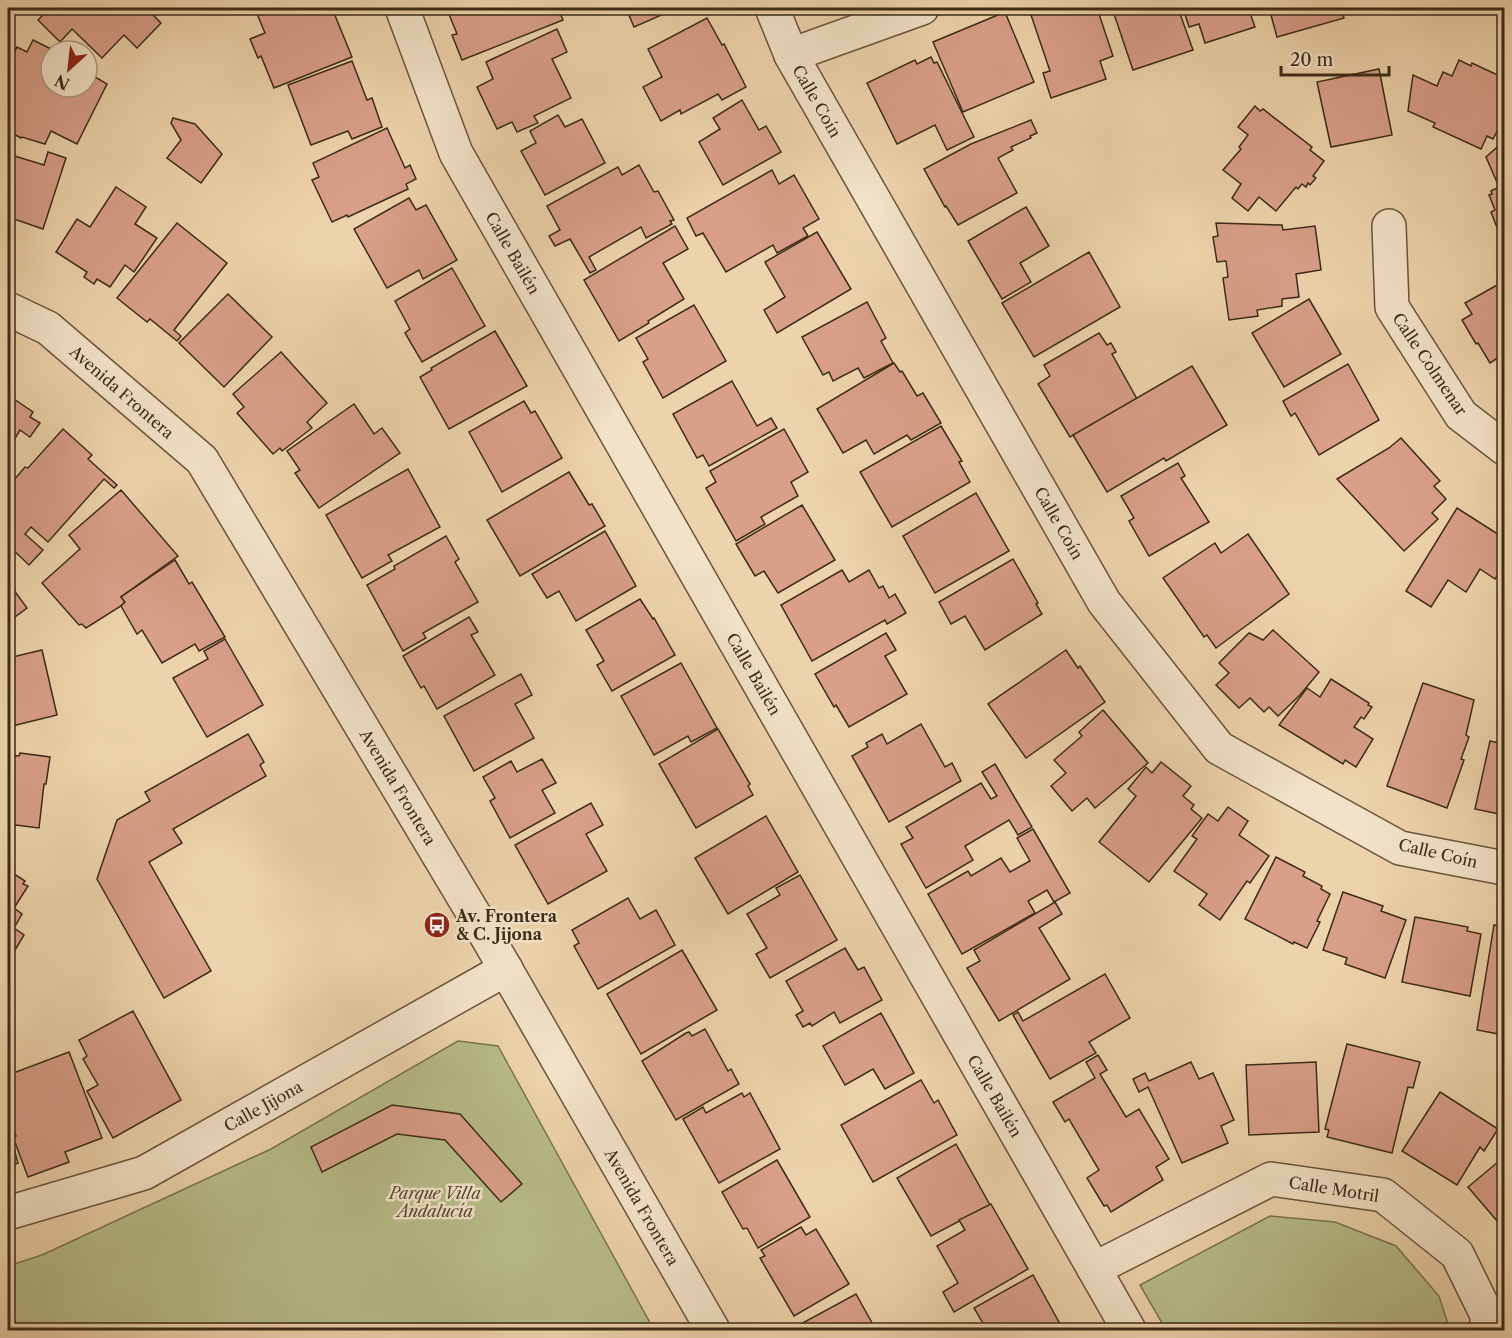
<svg xmlns="http://www.w3.org/2000/svg" width="1512" height="1338" viewBox="0 0 1512 1338" font-family="'Libre Caslon Text',serif">
<style>
.green{fill:#b7bc89;stroke:#7a7450;stroke-width:1.5}
.building{fill:#d99f89;stroke:#3d2b18;stroke-width:1.5}
.lines{fill:none;stroke-linecap:round;stroke-linejoin:round}
.minor-casing{stroke:#69553d;stroke-width:36}
.minor{stroke:#f3e2c8;stroke-width:33}
.labels{text-anchor:middle;dominant-baseline:central;stroke-width:5;stroke-linejoin:round;paint-order:stroke}
.street-label{font-size:16px;fill:#3d2b18;stroke:#f3e2c8}
.poi-label{font-size:16px;font-weight:bold;fill:#3d2b18;stroke:#f3e2c8;text-anchor:start}
.park-label{font-size:16px;font-style:italic;fill:#55482f;stroke:#f3e2c8}
</style>
<rect width="100%" height="100%" fill="#edd3ab"/>
<filter id="stains"><feTurbulence type="fractalNoise" baseFrequency=".00333" numOctaves="4"/><feColorMatrix values="0 0 0 0 .2 0 0 0 0 .09 0 0 0 0 .02 0 0 0 .5 -.17"/></filter>
<radialGradient id="worn" r=".72"><stop offset=".6" stop-color="#630" stop-opacity="0"/><stop offset="1" stop-color="#630" stop-opacity=".3"/></radialGradient>
<!-- green -->
<g class="green">
<path d="M458 1041 498 1046 654 1330H8V1266L42 1255 271 1149Z"/>
<path d="M1270 1216 1335 1222 1396 1246 1439 1296 1450 1330H1166L1140 1285Z"/>
</g>
<!-- building -->
<g class="building">
<path d="M50 8H148V10L161 23 137 48 124 35 102 58 72 29 60 42 38 20Z"/>
<path d="M260 8H332L352 57 274 88 261 56 258 58 250 39 265 33 255 9Z"/>
<path d="M458 8H558L563 20 462 60 452 35 457 34 448 12Z"/>
<path d="M626 8H672L673 10 634 27Z"/>
<path d="M1044 8H1097L1113 56 1100 61 1106 79 1051 98 1043 73 1050 71 1030 12Z"/>
<path d="M1112 8H1178L1193 50 1133 70Z"/>
<path d="M1183 8H1256L1249 10 1255 27 1205 43 1199 24 1189 27Z"/>
<path d="M1269 8H1341L1344 18 1277 37Z"/>
<path d="M1005 12 1034 82 963 112 933 42Z"/>
<path d="M707 18 722 45 724 44 746 87 722 100 718 94 681 114 680 110 661 121 643 87 662 77 648 49Z"/>
<path d="M557 29 567 52 552 59 571 98 534 116 538 123 517 132 512 122 497 129 477 87 493 79 486 62Z"/>
<path d="M33 40 55 51H51V87H87V72L107 84 77 144 51 131 45 144 22 137 21 138 8 131V66L17 47 27 52Z"/>
<path d="M931 57 934 63 937 62 974 137 947 150 935 125 897 144 867 83 915 60 917 64Z"/>
<path d="M1459 60 1471 66 1472 63 1504 78V118L1493 139 1487 136 1481 149 1433 127 1435 123 1408 111 1413 75 1437 86 1443 72 1452 76Z"/>
<path d="M352 61 367 100 372 98 382 127 352 139 348 131 311 145 288 85Z"/>
<path d="M1379 69 1392 135 1331 147 1317 82Z"/>
<path d="M742 100 759 130 766 126 781 152 723 185 699 142 720 129 713 118Z"/>
<path d="M1255 106 1260 111 1263 109 1312 147 1310 150 1324 161 1313 176 1316 178 1310 185 1308 183 1306 187 1302 184 1298 189 1296 187 1276 211 1259 197 1248 211 1232 198 1241 184 1223 170 1241 149 1239 147 1248 135 1238 127Z"/>
<path d="M558 115 565 127 582 119 605 163 545 195 521 151 536 143 530 131Z"/>
<path d="M173 118 195 124 222 154 201 183 167 158 181 140 171 123Z"/>
<path d="M1031 120 1037 133 1030 136 1031 138 1011 147 1013 150 998 158 1017 193 958 225 946 206 945 207 924 169 971 144Z"/>
<path d="M387 128 405 168 410 165 416 179 406 184 408 189 348 217 347 215 332 222 312 180 319 177 313 163Z"/>
<path d="M1504 141V241H1503L1504 230H1498L1491 212 1495 210 1489 195 1492 194 1491 191 1499 187 1486 157Z"/>
<path d="M48 152 66 158 43 229 8 217V154L44 165Z"/>
<path d="M639 165 654 192 658 191 674 220 670 221 672 224 646 238 641 227 589 257 596 270 590 273 570 239 555 246 549 236 560 230 547 206 618 167 622 175Z"/>
<path d="M772 170 779 184 794 175 819 219 803 228 808 236 777 253 773 245 726 272 703 233 696 236 687 218Z"/>
<path d="M116 187 146 207 135 224 157 238 134 272 125 265 110 287 97 279 94 284 84 277 87 272 56 252 77 219 90 227Z"/>
<path d="M409 198 416 210 426 205 457 260 423 279 419 270 387 288 354 229Z"/>
<path d="M1026 207 1049 246 1020 263 1031 282 1002 299 968 241Z"/>
<path d="M177 223 227 263 174 330 181 336 177 341 150 319 147 322 117 298Z"/>
<path d="M1216 223 1282 225 1283 230 1315 226 1321 270 1296 274 1299 297 1282 299V306L1257 310 1258 316 1229 320 1223 278 1228 277 1226 261 1217 262 1213 237 1218 236Z"/>
<path d="M675 226 688 249 663 263 684 299 648 321 649 323 619 341 584 280Z"/>
<path d="M817 232 851 289 777 333 764 310 785 297 765 262Z"/>
<path d="M1089 252 1120 307 1034 357 1002 303Z"/>
<path d="M452 268 485 326 422 362 405 333 410 329 395 301Z"/>
<path d="M1504 278V354L1490 363 1478 343 1476 344 1462 320 1472 314 1465 303 1499 284 1497 282Z"/>
<path d="M228 294 272 337 224 387 179 343Z"/>
<path d="M1309 299 1341 354 1284 387 1252 333Z"/>
<path d="M867 302 886 338 881 341 893 363 864 378 858 368 833 381 829 372 823 375 802 337Z"/>
<path d="M694 305 726 361 663 398 643 362 648 359 636 338Z"/>
<path d="M495 331 527 386 449 429 420 377 432 370 431 368Z"/>
<path d="M1099 333 1107 345 1111 343 1116 352 1112 354 1137 399 1070 437 1038 384 1050 376 1044 365Z"/>
<path d="M281 352 327 403 307 422 312 428 282 451 280 448 273 454 237 413 244 407 233 394Z"/>
<path d="M894 363 900 372 902 371 917 396 923 393 941 423 911 440 907 435 874 454 866 440 843 453 817 409Z"/>
<path d="M1348 364 1379 420 1319 455 1295 413 1291 416 1283 401Z"/>
<path d="M1192 366 1227 425 1166 461 1164 458 1107 492 1073 435Z"/>
<path d="M732 381 757 426 771 418 777 428 709 466 703 455 697 458 673 414Z"/>
<path d="M8 395 33 412 30 417 40 423 30 437 20 430 8 450Z"/>
<path d="M524 401 531 413 535 411 562 458 502 492 469 432Z"/>
<path d="M354 404 374 434 382 428 400 453 319 508 295 473 300 470 287 451Z"/>
<path d="M941 426 962 461 959 462 970 482 892 527 860 472Z"/>
<path d="M63 429 92 455 88 459 117 485 114 488 104 479 48 542 31 527 25 534 43 550 29 565 8 545V514L10 511 8 508V487L25 467 28 468Z"/>
<path d="M784 429 808 472 791 482 798 496 761 517 765 524 736 541 706 488 716 482 710 471Z"/>
<path d="M1401 438 1440 481 1434 486 1446 499 1432 513 1438 519 1404 551 1337 479 1389 448Z"/>
<path d="M1178 463 1185 476 1181 478 1209 522 1149 556 1129 521 1134 518 1121 496Z"/>
<path d="M408 469 440 527 388 555 392 561 362 578 326 515Z"/>
<path d="M569 472 589 505 592 504 605 526 520 576 487 520Z"/>
<path d="M121 490 178 556 121 597 125 602 121 606 86 628 82 624 79 625 42 583 80 549 69 535Z"/>
<path d="M976 493 1009 551 935 593 903 536Z"/>
<path d="M802 505 835 560 778 593 764 571 755 576 736 544Z"/>
<path d="M1457 508 1504 538V563L1495 579 1480 569 1466 592 1448 580 1431 607 1406 591Z"/>
<path d="M605 531 636 586 576 621 559 591 547 598 532 574Z"/>
<path d="M1248 534 1289 594 1216 648 1207 635 1204 637 1163 578 1215 543 1221 553Z"/>
<path d="M446 536 459 559 455 562 478 602 423 633 426 638 403 651 367 585 395 569 394 566Z"/>
<path d="M1013 559 1038 603 1036 604 1042 614 985 650 965 616 951 624 939 602Z"/>
<path d="M175 560 189 584 192 582 225 637 199 651 195 644 162 663 142 630 137 634 121 606 125 602 121 597Z"/>
<path d="M842 570 849 582 869 570 879 588 883 586 889 598 895 594 906 613 887 624 885 620 812 661 781 605Z"/>
<path d="M8 582 27 608 8 622Z"/>
<path d="M640 599 653 619 654 618 675 655 612 691 597 665 604 661 586 630Z"/>
<path d="M469 617 478 632 471 635 495 675 437 709 424 686 421 688 403 656Z"/>
<path d="M1273 630 1319 672 1300 695 1278 716 1269 707 1264 712 1250 698 1239 708 1216 685 1229 673 1219 663 1249 633 1263 640Z"/>
<path d="M886 633 896 650 885 656 907 694 849 727 836 705 834 707 815 674Z"/>
<path d="M225 639 263 705 207 737 173 678 208 659 204 651Z"/>
<path d="M42 650 57 715 8 727V658Z"/>
<path d="M1066 650 1078 668 1080 666 1105 702 1026 758 988 704Z"/>
<path d="M681 663 717 728 691 742 688 736 654 755 621 696Z"/>
<path d="M521 674 532 695 515 704 534 738 474 771 444 716Z"/>
<path d="M1331 679 1369 703 1368 705 1372 707 1364 719 1361 717 1354 727 1373 739 1356 767 1345 760 1343 764 1279 725 1307 688 1320 697Z"/>
<path d="M1423 683 1474 700 1466 735 1469 737 1461 759 1464 760 1447 808 1387 786Z"/>
<path d="M1103 710 1148 763 1095 808 1087 798 1072 811 1051 786 1066 773 1054 760 1082 736 1079 732Z"/>
<path d="M921 724 945 767 952 763 961 781 889 822 852 756 868 747 866 743 882 734 887 744Z"/>
<path d="M718 729 750 784 748 786 753 795 696 828 659 764Z"/>
<path d="M248 734 264 762 260 765 266 776 173 829 182 843 149 862 211 971 164 998 97 879 117 820 150 801 145 792Z"/>
<path d="M1490 741 1504 744V815L1475 809Z"/>
<path d="M20 753 50 757 46 784H44L39 828 8 824V755L19 756Z"/>
<path d="M542 759 556 783 542 790 555 813 510 838 490 801 495 798 483 777 511 761 517 772Z"/>
<path d="M1161 762 1191 786 1183 796 1194 805 1191 809 1202 818 1149 882 1099 842 1136 796 1128 789 1146 767 1152 773Z"/>
<path d="M995 764 1032 827 1018 835 1009 820 965 846 973 860 926 888 901 844 913 838 906 827 981 783 991 799 997 796 982 772Z"/>
<path d="M591 803 603 825 586 834 607 871 548 904 515 845Z"/>
<path d="M1228 807 1248 821 1239 835 1269 856 1250 883 1247 881 1220 920 1199 905 1207 894 1174 871 1197 839 1192 836 1208 814 1218 821Z"/>
<path d="M766 816 798 872 728 914 695 858Z"/>
<path d="M1033 829 1070 893 1054 902 1047 890 1028 901 1035 913 962 954 928 894 968 871 971 876 1001 858 1010 872 1030 861 1017 838Z"/>
<path d="M1276 857 1305 872 1303 876 1322 886 1321 889 1330 894 1317 921 1320 922 1307 948 1294 942 1293 944 1245 919Z"/>
<path d="M8 870 25 881 23 884 28 886 14 908 22 914 14 928 24 935 8 962Z"/>
<path d="M800 875 837 940 770 978 756 954 767 948 747 914 780 895 776 888Z"/>
<path d="M1343 892 1383 906 1381 911 1406 920 1385 978 1345 964 1347 958 1323 950Z"/>
<path d="M628 898 640 919 656 910 675 945 598 989 574 946 579 943 572 930Z"/>
<path d="M1055 902 1062 914 1039 928 1070 979 999 1021 967 968 980 961 974 950Z"/>
<path d="M1415 917 1468 927 1467 931 1481 934 1470 996 1402 982Z"/>
<path d="M1494 925 1504 926V1035L1477 1030Z"/>
<path d="M845 948 858 970 864 967 882 1000 840 1023 834 1012 812 1026 810 1023 803 1027 796 1015 803 1011 786 981Z"/>
<path d="M682 950 717 1010 641 1054 607 994Z"/>
<path d="M1105 974 1130 1018 1089 1042 1096 1053 1050 1079 1013 1015 1018 1012 1023 1021Z"/>
<path d="M133 1011 181 1100 113 1138 87 1091 98 1085 83 1059 87 1056 79 1040Z"/>
<path d="M881 1013 914 1073 885 1089 873 1069 845 1085 823 1046Z"/>
<path d="M705 1029 728 1071 731 1069 739 1084 676 1120 642 1061 686 1033 689 1032 692 1036Z"/>
<path d="M1347 1044 1420 1062 1413 1088 1408 1087 1392 1153 1327 1137 1329 1130 1325 1129Z"/>
<path d="M69 1052 102 1138 65 1152 69 1162 28 1177 13 1137 16 1136 8 1114V1075Z"/>
<path d="M1098 1055 1107 1070 1100 1074 1126 1117 1139 1109 1169 1159 1156 1167 1163 1180 1111 1212 1107 1205 1104 1206 1087 1178 1099 1170 1069 1119 1065 1122 1053 1102 1095 1078 1086 1062Z"/>
<path d="M1191 1062 1199 1079 1213 1073 1234 1120 1221 1126 1228 1143 1182 1163 1148 1087 1139 1092 1133 1079 1145 1073 1149 1081Z"/>
<path d="M1316 1062 1319 1132 1249 1135 1246 1065Z"/>
<path d="M921 1080 934 1103 938 1100 957 1135 873 1182 841 1125Z"/>
<path d="M1440 1092 1498 1129 1484 1151 1480 1147 1457 1185 1402 1151Z"/>
<path d="M742 1093 744 1097 750 1093 780 1149 719 1183 683 1119 703 1107 706 1113Z"/>
<path d="M392 1105 460 1114 522 1184 501 1202 445 1140 397 1134 322 1172 311 1147Z"/>
<path d="M9 1131 18 1163 8 1167V1132Z"/>
<path d="M956 1144 990 1205 931 1236 897 1178Z"/>
<path d="M1504 1157V1229L1468 1187Z"/>
<path d="M777 1160 810 1217 758 1248 747 1228 743 1229 722 1192Z"/>
<path d="M991 1204 1028 1269 954 1312 943 1292 958 1283 937 1246 965 1230 959 1220Z"/>
<path d="M801 1227 806 1235 816 1229 849 1284 794 1316 760 1258 765 1256 761 1250Z"/>
<path d="M1033 1275 1060 1324 1056 1326 1059 1330H987L974 1308Z"/>
<path d="M856 1294 876 1330H799L797 1326Z"/>
</g>
<g class="lines">
<defs>
<g id="minor">
<path d="M402 8 456 153 1129 1330"/>
<path d="M772 8 791 55 1104 602 1219 748 1400 848 1504 868"/>
<path d="M791 55 922 8"/>
<path d="M1389 226 1392 307 1461 415 1504 448"/>
<path d="M8 309 48 328 202 460 478 921 713 1330"/>
<path d="M8 1213 144 1173 506 969"/>
<path d="M1094 1269 1271 1179 1383 1195 1457 1254 1487 1315V1330"/>
</g>
</defs>
<!-- minor casing -->
<use href="#minor" class="minor-casing"/>
<!-- minor -->
<use href="#minor" class="minor"/>
</g>
<!-- icons -->
<defs>
<symbol id="bus-disc" viewBox="-11 -11 22 22"><circle r="9.5" fill="#8f2418" stroke="#f3e2c8"/><path d="M-5-6H5V4H4V6H2V4H-2V6H-4V4H-5ZM-3.5-4V0h7V-4ZM-3.5 1.2v1.5H-2V1.2ZM2 1.2v1.5H3.5V1.2Z" fill="#fff"/></symbol>
</defs>
<g fill-rule="evenodd">
<use href="#bus-disc" x="422" y="910" width="30" height="30"/>
</g>
<g class="labels">
<!-- street labels -->
<g class="street-label">
<text transform="translate(817 101) rotate(60)">Calle Coín</text>
<text transform="translate(513 253) rotate(60)">Calle Bailén</text>
<text transform="translate(1430 364) rotate(56)">Calle Colmenar</text>
<text transform="translate(122 392) rotate(41)">Avenida Frontera</text>
<text transform="translate(1059 523) rotate(60)">Calle Coín</text>
<text transform="translate(754 674) rotate(60)">Calle Bailén</text>
<text transform="translate(398 787) rotate(59)">Avenida Frontera</text>
<text transform="translate(1438 853) rotate(13)">Calle Coín</text>
<text transform="translate(995 1096) rotate(60)">Calle Bailén</text>
<text transform="translate(263 1106) rotate(-29)">Calle Jijona</text>
<text transform="translate(1334 1189) rotate(9)">Calle Motril</text>
<text transform="translate(642 1207) rotate(60)">Avenida Frontera</text>
</g>
<!-- poi labels -->
<g class="poi-label">
<text x="456" y="916">Av. Frontera<tspan x="456" dy="18">&amp; C. Jijona</tspan></text>
</g>
<!-- park labels -->
<g class="park-label">
<text x="435" y="1193">Parque Villa<tspan x="435" dy="18">Andalucía</tspan></text>
</g>
</g>
<!-- margin -->
<rect width="1512" height="1338" fill="none" stroke="#edd3ab" stroke-width="30"/>
<rect x="9" y="9" width="1494" height="1320" fill="none" stroke="#3d2b18" stroke-width="3"/>
<rect x="15" y="15" width="1482" height="1308" fill="none" stroke="#3d2b18" stroke-width="1.5"/>
<!-- north arrow -->
<g transform="translate(69 69) rotate(207)"><circle r="28" fill="#f3e2c8" stroke="#aa9982" stroke-width="1.5"/>
<path d="M0-4.5L10 22L0 15L-10 22Z" fill="#8f2418"/>
<text y="-9" font-size="16" font-weight="bold" text-anchor="middle" fill="#3d2b18">N</text>
</g>
<!-- scale -->
<path d="M1281 66v9h108v-9" fill="none" stroke="#3d2b18" stroke-width="3"/>
<text x="1290" y="66" font-size="18" fill="#3d2b18" stroke="#f3e2c8" stroke-width="4.5" paint-order="stroke">20 m</text>
<rect width="100%" height="100%" filter="url(#stains)"/>
<rect width="100%" height="100%" fill="url(#worn)"/>
</svg>
